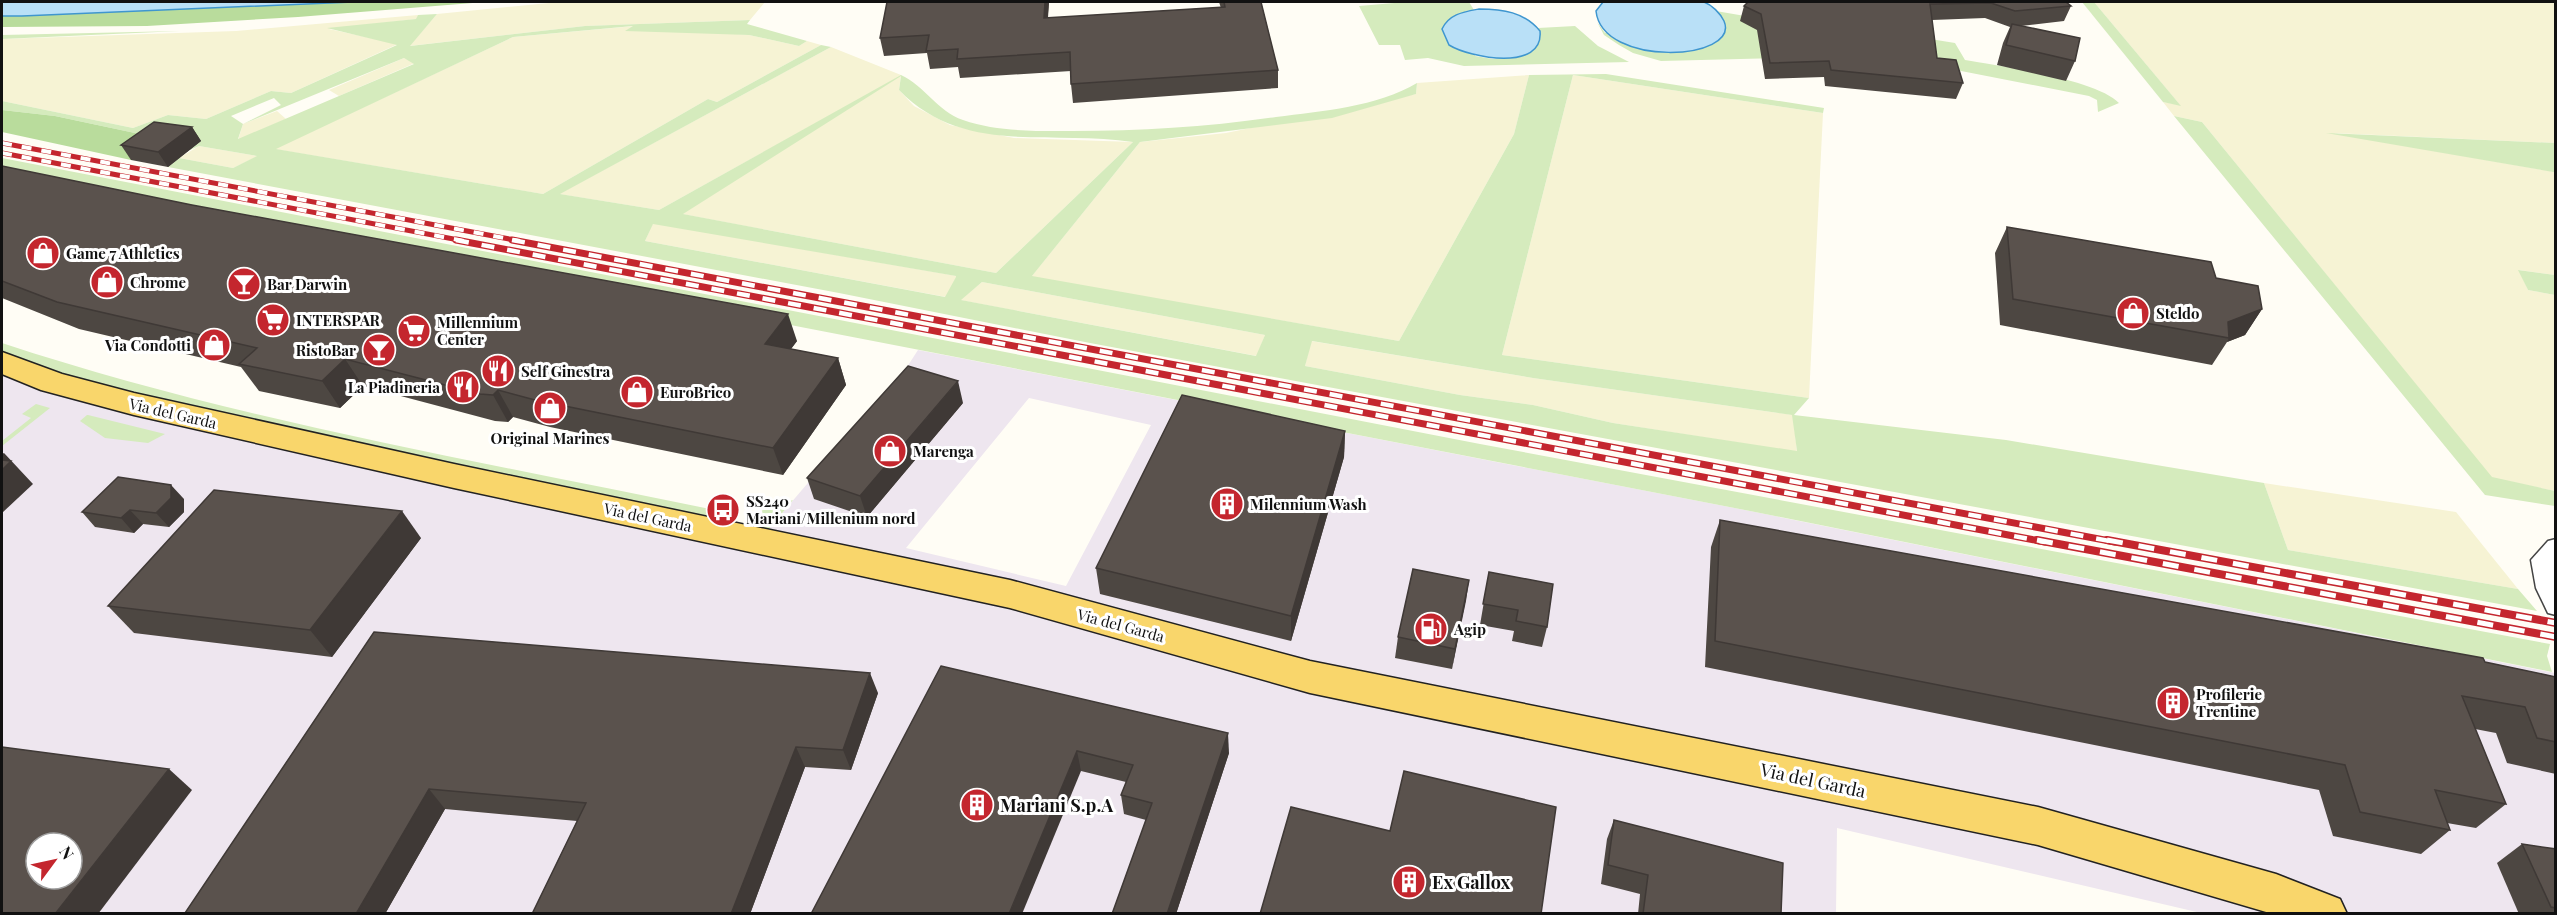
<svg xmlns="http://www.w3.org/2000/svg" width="2557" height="915" viewBox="0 0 2557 915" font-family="'Playfair Display',serif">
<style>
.industrial{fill:#eee6ef;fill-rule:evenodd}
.farmland{fill:#f6f3d4}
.green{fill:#d5ebbd;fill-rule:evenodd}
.forest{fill:#b9dc9c}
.water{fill:#b9e0f7;stroke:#3f96cf;stroke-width:1.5}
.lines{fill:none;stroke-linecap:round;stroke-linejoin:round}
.street-casing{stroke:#444;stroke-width:3}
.primary-casing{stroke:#222;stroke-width:3}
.street{fill:#fff;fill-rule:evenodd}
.primary{fill:#f9d66b;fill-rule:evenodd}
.rail-far2-casing{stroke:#c4262e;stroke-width:5}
.rail-far1-casing{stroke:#c4262e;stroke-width:7}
.rail-casing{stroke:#c4262e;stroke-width:8}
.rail-far2{stroke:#fff;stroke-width:4;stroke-dasharray:10;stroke-linecap:butt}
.rail-far1{stroke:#fff;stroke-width:4.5;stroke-dasharray:13;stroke-linecap:butt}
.rail{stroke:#fff;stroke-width:5;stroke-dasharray:16;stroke-linecap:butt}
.wall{fill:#4d4742}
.shaded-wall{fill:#3f3936}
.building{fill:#5a524d;stroke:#3f3936;stroke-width:1.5;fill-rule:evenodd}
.labels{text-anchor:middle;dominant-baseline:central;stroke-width:6;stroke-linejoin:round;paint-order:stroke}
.poi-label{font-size:15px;font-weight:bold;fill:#111;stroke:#fff;text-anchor:start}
.street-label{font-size:15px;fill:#111;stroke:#fff}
.near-street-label{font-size:18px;fill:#111;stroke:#fff}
.near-poi-label{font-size:18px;font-weight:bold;fill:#111;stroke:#fff;text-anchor:start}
</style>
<rect width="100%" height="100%" fill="#fffdf5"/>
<!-- industrial -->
<path class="industrial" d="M918 350 1750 511 2555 673V913H2201L1837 828 1836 914H2V355L83 383 766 532 907 367ZM1029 398 1151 425 1066 586 906 548ZM36 843H72V879H36Z"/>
<!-- farmland -->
<g class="farmland">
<path d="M559 2H765L750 20 585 26 409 46 437 14Z"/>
<path d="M2094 2H2555V143L2333 133 2555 172V275L2519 270 2528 290 2555 295V491L2492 478 2202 122 2174 116 2163 102 2180 105Z"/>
<path d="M418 15 417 19 329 29 398 44 291 93 271 91 206 119 168 115 133 128 2 101V39L236 31Z"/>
<path d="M635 26 749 35 799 46 807 41 821 45 717 102 708 99 543 194 274 149 513 37Z"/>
<path d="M831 47 901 75 899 90 914 106 950 125 1014 138 1133 142 996 273 682 214 888 83 659 210 559 194Z"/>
<path d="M404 58 415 63 339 96 329 90Z"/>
<path d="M1529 75 1514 134 1399 341 1031 277 1140 142 1226 133 1416 94 1417 83Z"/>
<path d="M1573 75 1823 113 1809 398 1502 355Z"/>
<path d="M277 111 286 119 238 140 243 124Z"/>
<path d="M199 146 258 156 233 168 179 158Z"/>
<path d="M653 223 957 276 946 297 645 241Z"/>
<path d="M982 282 1265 335 1257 356 960 300Z"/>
<path d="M1311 341 1533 378 1793 415 1797 452 1613 423 1533 405 1460 395 1305 366Z"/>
<path d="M2264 483 2456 512 2518 589 2288 550Z"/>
</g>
<!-- green -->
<g class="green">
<path d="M1406 2H1469L1474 10 1465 11 1475 56 1493 59 1525 54 1540 31 1538 28 1575 26 1598 46 1629 62 1464 66 1428 58 1405 60 1400 45H1379L1359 6Z"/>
<path d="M2082 2H2094L2181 106 2163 102Z"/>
<path d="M1716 11 1745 16 1747 24 1755 28 1924 38 1955 43 1965 60C2000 66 2096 79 2119 103L2098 112 2097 100 2089 96 1956 70 1818 57 1661 61 1633 53 1619 45 1604 35 1597 22 1605 33 1720 15Z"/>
<path d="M437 14 410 46 585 26 750 20 747 24 807 41 799 46 749 35 625 31 633 26 513 37 276 149 543 194 708 99 717 102 821 45 831 47 560 194 659 210 901 75C925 86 937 111 963 120 998 132 1035 131 1072 131 1142 131 1207 127 1276 117 1322 111 1377 107 1417 83L1416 94 1332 118 1140 142 1032 276 1399 341 1514 134 1529 75 1606 74 1824 108 1823 113 1573 75 1502 355 1809 398 1794 415 2006 440 2264 483 2288 550 2518 589 2537 611 1090 343 839 293 168 167 179 158 233 168 257 156 199 146 190 150 154 143 135 133 55 116 2 110V101L133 128 168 115 206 119 271 91 291 93 397 45 327 28 416 19 418 15ZM404 58 414 64 238 139 243 124ZM901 76 899 90C964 157 1051 129 1133 142L996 273 683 214ZM274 98 281 105 243 124 231 116ZM653 224 956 276V277L945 297 645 241ZM982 282 1265 335 1256 356 961 300ZM1312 341 1533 378 1792 415 1797 451 1613 423 1533 405 1460 395 1305 366Z"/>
<path d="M180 31 2 39V35Z"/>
<path d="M2174 116 2202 122 2492 477 2555 491V506L2485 495Z"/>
<path d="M2326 133 2555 143V172H2553Z"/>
<path d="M2 158 1480 444 2550 644 2547 656 2552 672 1750 511 2 172Z"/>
<path d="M2518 270 2555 275V295L2528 290Z"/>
<path d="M2 343C232 419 473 460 710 509L709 514 701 519 83 383 2 355Z"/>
<path d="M36 404 50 408 2 446V441L31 418 22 414Z"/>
<path d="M87 415H88L165 434 148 443 105 438 80 421Z"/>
<path d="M793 500 768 530 751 526V520L764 509Z"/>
</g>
<!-- forest -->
<g class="forest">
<path d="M353 2H485L298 17 147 26 2 27V16Z"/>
<path d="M2 110 55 116 135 133 145 136 154 143 131 160 2 132Z"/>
</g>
<!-- water -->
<g class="water">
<path d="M2 2H353L22 16H2Z"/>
<path d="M1603 2C1624 2 1688 0 1704 2 1712 5 1720 13 1724 21 1741 61 1602 68 1596 11Z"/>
<path d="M1479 9C1503 9 1524 12 1540 31 1544 72 1470 58 1449 45L1442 29C1449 14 1463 12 1479 9Z"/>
</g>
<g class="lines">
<defs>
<path id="street" d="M2556 539V615L2548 613 2536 588 2531 560 2548 541Z"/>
<path id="primary" d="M2 352 62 374 134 393 454 464 1010 580 1310 661 2038 807 2276 874 2340 899 2347 914H2273L2038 845 1310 693 1010 608 454 488 134 415 41 390 2 374Z"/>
</defs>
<!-- street casing -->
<use href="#street" class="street-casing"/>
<!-- primary casing -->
<use href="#primary" class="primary-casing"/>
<!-- street -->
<use href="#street" class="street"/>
<!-- primary -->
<use href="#primary" class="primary"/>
<defs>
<g id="rail-far2">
<path d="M2 143 520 241"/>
<path d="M2 153 464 241"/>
</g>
<g id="rail-far1">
<path d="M456 240 2045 542"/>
<path d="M512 240 2115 542"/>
</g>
<g id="rail">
<path d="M2037 540 2556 637"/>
<path d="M2107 540 2556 623"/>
</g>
</defs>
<!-- rail-far2 casing -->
<use href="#rail-far2" class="rail-far2-casing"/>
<!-- rail-far1 casing -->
<use href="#rail-far1" class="rail-far1-casing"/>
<!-- rail casing -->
<use href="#rail" class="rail-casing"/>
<!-- rail-far2 -->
<use href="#rail-far2" class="rail-far2"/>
<!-- rail-far1 -->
<use href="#rail-far1" class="rail-far1"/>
<!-- rail -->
<use href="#rail" class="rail"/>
</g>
<!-- wall -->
<g class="wall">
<path d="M887 2H1049L1048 18 1221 8 1219 2H1261L1278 70V88L1073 103 1071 84V71L960 78 958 67 930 69 927 53 884 56 880 38Z"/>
<path d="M2066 2 2071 6 2064 21 2021 26 2075 61 2066 81 1997 65 2003 43 2010 27 1985 18 1932 20 1937 58 1963 83 1956 99 1825 86 1824 77 1765 79 1757 30 1740 21 1744 6Z"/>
<path d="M192 127 201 141 168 167 131 160 121 145Z"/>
<path d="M2 166 797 341 791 349 838 358 846 385 783 475 550 427 513 417 508 422 495 421 363 386 340 408 259 391 241 367 79 329 2 298Z"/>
<path d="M2007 227 2216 278 2262 309 2245 335 2227 342 2212 365 2000 325 1995 253Z"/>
<path d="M963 403 867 517 814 499 807 478Z"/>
<path d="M1345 431 1344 457 1291 641 1100 594 1096 568Z"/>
<path d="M184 499V512L169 527 143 524 134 533 95 527 82 512Z"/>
<path d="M1720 520 2485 662 2556 677V774L2507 763 2496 733 2475 729 2506 804 2476 828 2447 823 2450 830 2421 854 2333 836 2319 790 1705 667 1711 547Z"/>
<path d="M421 538 332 657 134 633 108 606Z"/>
<path d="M1489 572 1547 627 1542 647 1512 641 1514 631 1480 625Z"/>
<path d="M1469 580 1452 669 1395 658 1398 637Z"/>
<path d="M374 632 878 693 851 770 805 767 750 914H532L577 821 445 809 385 914H185V913Z"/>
<path d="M941 666 1229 753 1176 914H1112L1146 820 1124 814 1121 795 1126 782 1081 771Z"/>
<path d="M1614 820 1781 914H1638L1640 894 1601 884 1607 839Z"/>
<path d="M2522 844 2556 849V914H2519L2497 863Z"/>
</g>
<!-- shaded-wall -->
<g class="shaded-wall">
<path d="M1045 2H1049L1046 36 1044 18Z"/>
<path d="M192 127 201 141 168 167 158 152Z"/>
<path d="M2262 309 2245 335 2227 342 2229 338 2228 322Z"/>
<path d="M788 314 797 341 774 371 765 344Z"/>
<path d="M838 358 846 385 783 475 773 448Z"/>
<path d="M345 359 363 386 340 408 322 381Z"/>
<path d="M958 381 963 403 867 517 860 496Z"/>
<path d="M498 390 513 417 508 422 493 395Z"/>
<path d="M1345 431 1344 457 1291 641V616Z"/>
<path d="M4 453 33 484 2 513V454Z"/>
<path d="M171 485 184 499V512L169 527 156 513Z"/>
<path d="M130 510 143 524 134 533 121 518Z"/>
<path d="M402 511 421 538 332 657 310 630Z"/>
<path d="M1469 580 1466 601 1452 669 1455 649Z"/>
<path d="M870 673 878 693 851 770 843 750Z"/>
<path d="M1228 733 1229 753 1176 914H1167Z"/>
<path d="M796 747 805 767 750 914H731Z"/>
<path d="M1077 751 1081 771 1022 914H1009Z"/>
<path d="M169 769 192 790 98 914H55Z"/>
<path d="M429 789 445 809 385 914H356Z"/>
</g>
<!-- building -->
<g class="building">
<path d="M887 2H1045L1044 18 1225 7 1224 2H1261L1278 70 1071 84 1070 52 957 59 958 49 926 51 929 35 880 38Z"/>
<path d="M1748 2H2066L2071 6 2015 11 1991 3 1930 4 1937 58 1956 60 1963 83 1831 70 1829 61 1770 63 1761 14 1744 6Z"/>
<path d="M2012 24 2080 38 2075 61 2006 45Z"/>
<path d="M154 122 192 127 158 152 121 145Z"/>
<path d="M2 166 192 205 788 314 765 344 838 358 773 448 535 400 498 390 493 395 480 394 345 359 322 381 239 364 257 348 57 302 2 281Z"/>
<path d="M2007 227 2211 262 2216 278 2258 286 2262 309 2228 322 2229 338 2013 299Z"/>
<path d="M908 366 958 381 860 496 807 478Z"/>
<path d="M1182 395 1345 431 1291 616 1096 568Z"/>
<path d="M2 460 11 461 2 470Z"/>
<path d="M118 477 171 485V498L156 513 130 510 121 518 82 512Z"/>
<path d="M214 490 402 511 310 630 108 606Z"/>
<path d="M1720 520 2483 658 2485 662 2556 677V742L2537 738 2525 707 2462 696 2506 804 2435 790 2450 830 2360 812 2345 765 1715 641Z"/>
<path d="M1413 569 1469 580 1455 649 1398 637Z"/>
<path d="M1489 572 1553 584 1547 627 1516 621 1518 610 1483 604Z"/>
<path d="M374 632 870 673 843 750 796 747 731 914H532L586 803 429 789 356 914 185 913Z"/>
<path d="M941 666 1228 733 1167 914H1112L1152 803 1121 795 1133 765 1077 751 1009 914H811Z"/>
<path d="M2 747 169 769 55 914H2ZM36 843H72V879H36Z"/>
<path d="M1404 771 1556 807 1541 914H1260L1291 807 1390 831Z"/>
<path d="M1614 820 1783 863 1781 914H1643L1648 875 1608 865Z"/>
<path d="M2522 844 2556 849V908L2551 907Z"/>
</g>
<!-- icons -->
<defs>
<symbol id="shop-disc" viewBox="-11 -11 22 22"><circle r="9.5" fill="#c4262e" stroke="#fff"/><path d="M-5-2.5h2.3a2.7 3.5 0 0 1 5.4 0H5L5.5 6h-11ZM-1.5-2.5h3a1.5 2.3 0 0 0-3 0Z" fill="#fff"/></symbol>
<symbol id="bar-disc" viewBox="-11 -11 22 22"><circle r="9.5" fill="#c4262e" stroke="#fff"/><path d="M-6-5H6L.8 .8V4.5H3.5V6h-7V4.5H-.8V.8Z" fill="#fff"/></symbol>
<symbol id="supermarket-disc" viewBox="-11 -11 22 22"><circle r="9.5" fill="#c4262e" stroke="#fff"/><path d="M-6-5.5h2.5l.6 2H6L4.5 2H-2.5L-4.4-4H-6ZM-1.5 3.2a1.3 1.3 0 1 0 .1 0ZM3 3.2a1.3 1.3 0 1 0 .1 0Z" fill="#fff"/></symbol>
<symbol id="restaurant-disc" viewBox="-11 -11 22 22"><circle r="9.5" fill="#c4262e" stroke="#fff"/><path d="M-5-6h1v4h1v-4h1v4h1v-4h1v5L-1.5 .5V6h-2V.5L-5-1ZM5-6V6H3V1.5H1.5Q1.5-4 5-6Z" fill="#fff"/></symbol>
<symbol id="building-disc" viewBox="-11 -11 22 22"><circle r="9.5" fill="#c4262e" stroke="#fff"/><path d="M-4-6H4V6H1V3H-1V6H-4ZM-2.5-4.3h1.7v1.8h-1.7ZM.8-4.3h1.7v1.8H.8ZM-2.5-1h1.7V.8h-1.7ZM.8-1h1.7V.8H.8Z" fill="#fff"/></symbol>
<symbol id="bus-disc" viewBox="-11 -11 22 22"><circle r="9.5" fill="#c4262e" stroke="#fff"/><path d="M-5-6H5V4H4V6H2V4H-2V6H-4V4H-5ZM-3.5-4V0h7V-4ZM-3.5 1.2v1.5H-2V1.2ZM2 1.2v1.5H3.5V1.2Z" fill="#fff"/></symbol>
<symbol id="fuel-disc" viewBox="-11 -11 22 22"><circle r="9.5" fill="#c4262e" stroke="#fff"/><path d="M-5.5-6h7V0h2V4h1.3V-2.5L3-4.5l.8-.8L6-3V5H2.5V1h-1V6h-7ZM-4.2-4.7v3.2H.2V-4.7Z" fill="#fff"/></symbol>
</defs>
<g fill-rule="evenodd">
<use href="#shop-disc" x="24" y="234" width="38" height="38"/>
<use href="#shop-disc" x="88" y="263" width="38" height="38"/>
<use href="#bar-disc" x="225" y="265" width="38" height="38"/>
<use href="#shop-disc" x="2114" y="294" width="38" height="38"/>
<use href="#supermarket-disc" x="254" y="301" width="38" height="38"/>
<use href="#supermarket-disc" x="395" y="312" width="38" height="38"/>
<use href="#shop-disc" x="195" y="326" width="38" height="38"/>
<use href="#bar-disc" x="360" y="331" width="38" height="38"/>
<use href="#restaurant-disc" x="479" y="352" width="38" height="38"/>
<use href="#restaurant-disc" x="444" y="368" width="38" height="38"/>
<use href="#shop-disc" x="618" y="373" width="38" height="38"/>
<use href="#shop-disc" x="531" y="389" width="38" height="38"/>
<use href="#shop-disc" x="871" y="432" width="38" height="38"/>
<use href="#building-disc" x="1208" y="485" width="38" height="38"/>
<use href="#bus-disc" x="704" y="491" width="38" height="38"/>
<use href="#fuel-disc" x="1412" y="610" width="38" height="38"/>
<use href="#building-disc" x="2154" y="684" width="38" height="38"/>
<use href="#building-disc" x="958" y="786" width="38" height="38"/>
<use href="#building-disc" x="1390" y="863" width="38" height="38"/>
</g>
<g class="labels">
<!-- poi labels -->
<g class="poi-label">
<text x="66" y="253">Game 7 Athletics</text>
<text x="130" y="282">Chrome</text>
<text x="267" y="284">Bar Darwin</text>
<text x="2156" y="313">Steldo</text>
<text x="296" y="320">INTERSPAR</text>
<text x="437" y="322">Millennium<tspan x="437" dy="17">Center</tspan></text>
<text x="191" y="345" text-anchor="end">Via Condotti</text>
<text x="356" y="350" text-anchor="end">RistoBar</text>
<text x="521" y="371">Self Ginestra</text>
<text x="440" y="387" text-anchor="end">La Piadineria</text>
<text x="660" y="392">EuroBrico</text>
<text x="550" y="438" text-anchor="middle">Original Marines</text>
<text x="913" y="451">Marenga</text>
<text x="746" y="501">SS240<tspan x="746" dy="17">Mariani/Millenium nord</tspan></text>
<text x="1250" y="504">Milennium Wash</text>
<text x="1454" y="629">Agip</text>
<text x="2196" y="694">Profilerie<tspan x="2196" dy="17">Trentine</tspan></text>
</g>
<!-- street labels -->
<g class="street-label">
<text transform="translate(173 413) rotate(13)">Via del Garda</text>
<text transform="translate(648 517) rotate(12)">Via del Garda</text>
<text transform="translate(1121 625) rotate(15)">Via del Garda</text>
</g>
<!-- near-street labels -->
<g class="near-street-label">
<text transform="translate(1813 780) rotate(12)">Via del Garda</text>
</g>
<!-- near-poi labels -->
<g class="near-poi-label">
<text x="1000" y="805">Mariani S.p.A</text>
<text x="1432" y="882">Ex Gallox</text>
</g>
</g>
<!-- border -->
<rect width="2557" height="915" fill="none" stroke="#111111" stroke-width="6"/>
<!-- north arrow -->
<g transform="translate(54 861) rotate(57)"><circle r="28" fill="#ffffff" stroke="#a0a0a0" stroke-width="1.5"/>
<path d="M0-4.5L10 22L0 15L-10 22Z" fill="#c4262e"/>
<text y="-9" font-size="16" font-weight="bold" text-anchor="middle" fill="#111111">N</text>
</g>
</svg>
